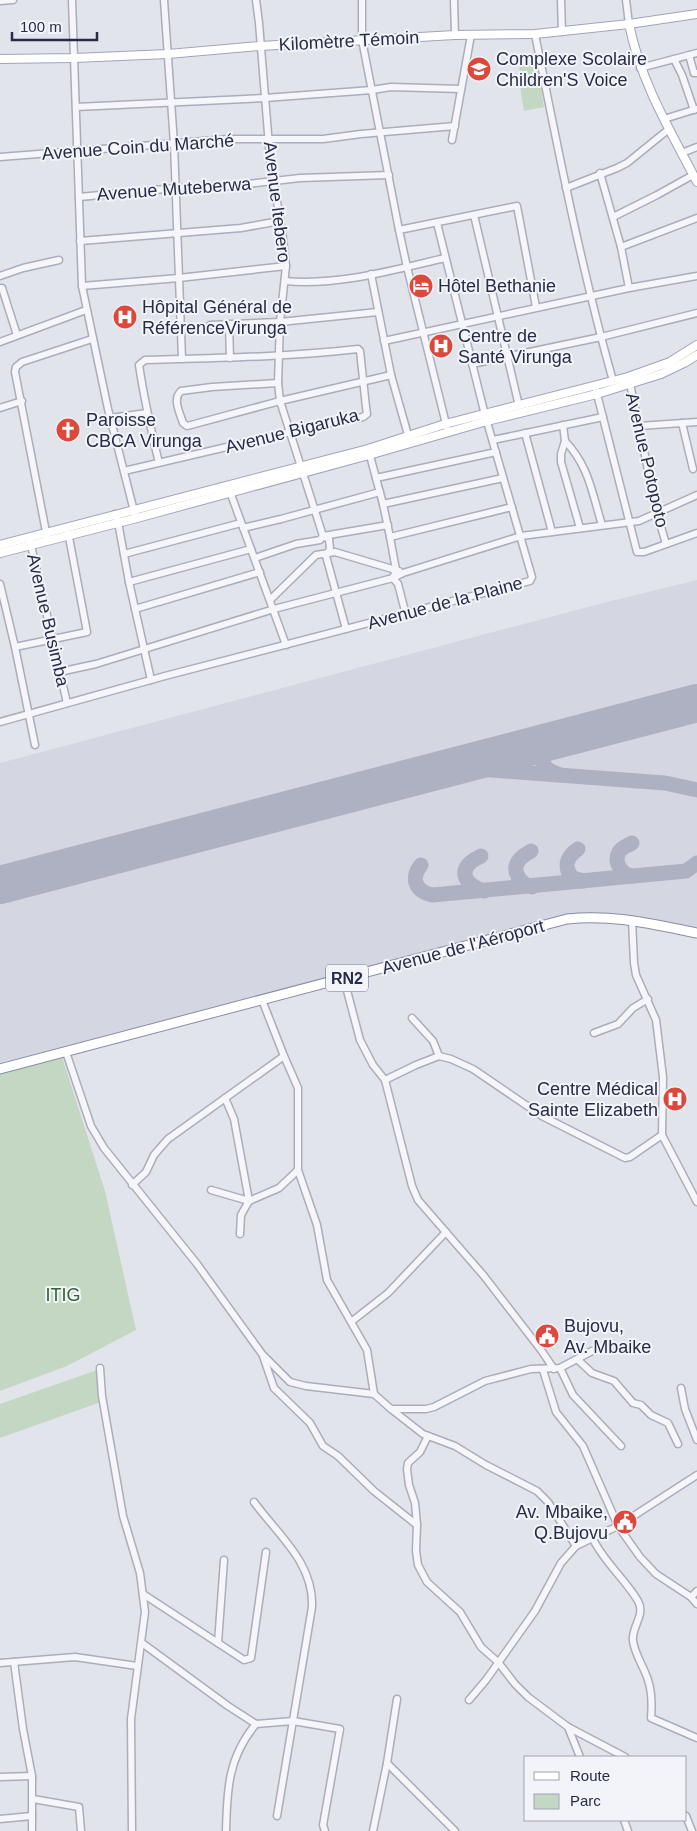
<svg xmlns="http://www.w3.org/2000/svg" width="697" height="1831" viewBox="0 0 697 1831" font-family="Helvetica,sans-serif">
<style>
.built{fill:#d4d6e1}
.green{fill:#c3d7c3}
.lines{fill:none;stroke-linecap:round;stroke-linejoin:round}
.taxiway{stroke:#aeb1c2;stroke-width:15}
.runway{stroke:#aeb1c2;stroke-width:38}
.minor-casing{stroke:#aaadba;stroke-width:9}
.major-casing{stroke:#a0a4b9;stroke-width:10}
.highway-casing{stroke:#888da4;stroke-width:11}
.minor{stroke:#f6f6fa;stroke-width:6}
.major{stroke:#fff;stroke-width:8}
.highway{stroke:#fff;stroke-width:9}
.labels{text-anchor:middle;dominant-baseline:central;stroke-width:4;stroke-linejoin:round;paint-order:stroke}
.shield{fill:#f2f4f9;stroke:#65687c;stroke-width:1}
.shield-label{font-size:16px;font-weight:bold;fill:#282c46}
.street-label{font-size:18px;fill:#282c46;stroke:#f2f4f9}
.poi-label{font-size:18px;fill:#282c46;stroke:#f2f4f9;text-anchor:start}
.park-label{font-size:18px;fill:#346336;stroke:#f2f4f9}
</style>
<rect width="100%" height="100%" fill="#e2e4ec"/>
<!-- built -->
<path class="built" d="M697 580V930L621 916 596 913 581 914 0 1063V763L599 604Z"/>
<!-- green -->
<g class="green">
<path d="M536 56 544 107 524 111 521 93 519 63 523 58Z"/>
<path d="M62 1057 105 1191 136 1330 67 1366 0 1391V1074Z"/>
<path d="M97 1370 101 1402 0 1438V1404Z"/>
</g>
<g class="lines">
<!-- taxiway -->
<g class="taxiway">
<path d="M553 741C538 754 538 768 558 774"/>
<path d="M449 768H465L665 783 697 790"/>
<path d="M632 843C627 846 622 847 619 852 613 863 622 874 632 876"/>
<path d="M578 849C566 857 563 868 573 878L583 881"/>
<path d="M531 851C528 853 524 855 521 858 509 869 520 884 532 887"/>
<path d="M481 856C478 858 474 859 471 862 456 875 471 887 484 891"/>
<path d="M421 865C410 879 416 892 433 895L686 871 697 863"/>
</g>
<!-- runway -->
<path class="runway" d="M0 885 697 703"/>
<defs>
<g id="minor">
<path d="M72 0 82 286 108 409 135 515"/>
<path d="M164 0 174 144 182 359"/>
<path d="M256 0 259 23 270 158 283 239 286 266 280 322 278 383 280 401 323 536 329 539 330 549 326 556 346 629"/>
<path d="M362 0V40L399 230 407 267 448 432"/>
<path d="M454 0 455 35"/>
<path d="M561 0 562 32"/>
<path d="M626 0 629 24"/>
<path d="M0 1 13 0"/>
<path d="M535 34C558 150 581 267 613 381"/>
<path d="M689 55 694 73H697"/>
<path d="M674 59 682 75 694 110"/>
<path d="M640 68 697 53"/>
<path d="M76 107 265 98 372 90 391 87 461 89"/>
<path d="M664 119 696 109"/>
<path d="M452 140 471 35"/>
<path d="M682 153 697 147"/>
<path d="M0 157 229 139H323L361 134 455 126"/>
<path d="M600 173 621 247 629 288"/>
<path d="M566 188 617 168 627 163 669 129"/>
<path d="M79 197 176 188 231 186 300 178 389 175"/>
<path d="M474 215 519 406"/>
<path d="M613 217 657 195 693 175"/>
<path d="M399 230 517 206 536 307"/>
<path d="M80 241 241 228 280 221"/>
<path d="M621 247 697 218"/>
<path d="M371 274 391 375 408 435"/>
<path d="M0 276 23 268 59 260"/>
<path d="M285 281C338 286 393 270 445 258"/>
<path d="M82 286 179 278 286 266"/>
<path d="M0 288H2L17 335"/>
<path d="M229 324 230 358"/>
<path d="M210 325 280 322 378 312"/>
<path d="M384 341 629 288 697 276"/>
<path d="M0 342 86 310"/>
<path d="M472 364 601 337 697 313"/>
<path d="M629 379 657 513 666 544"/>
<path d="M278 383 212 387 181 391C172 399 180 413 183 423L187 426 191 425 280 401 391 375"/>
<path d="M596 390 637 552H644L697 533"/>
<path d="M0 408 22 401"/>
<path d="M110 418 147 413"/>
<path d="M682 423 693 469"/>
<path d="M563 425 565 441 561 454V462L580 528"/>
<path d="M639 426 697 422"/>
<path d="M525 433 552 532"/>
<path d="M493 440 603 417"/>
<path d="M565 441C589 466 592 493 602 525"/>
<path d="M369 452 383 504 390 537 396 570 393 578 398 584 406 615"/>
<path d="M124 471 325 424 363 417 367 414 366 407 360 351 358 349C287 357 216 358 145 360L139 365C144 398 151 430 159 463"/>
<path d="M376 478 496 452"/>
<path d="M229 489 286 645"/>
<path d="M383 504 503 478"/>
<path d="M115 514 118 522 129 582 151 680"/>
<path d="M243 528 281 519 380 492"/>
<path d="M47 537 15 372 16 367 22 362 92 339"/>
<path d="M390 537 512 507"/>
<path d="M30 541 67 703"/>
<path d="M124 554 241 523"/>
<path d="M255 558 296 544 320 540 323 536 388 525"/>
<path d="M129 582 251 549"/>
<path d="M0 584 15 647 35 745"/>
<path d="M270 600 316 555 335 552 399 571"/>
<path d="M135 609 260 572"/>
<path d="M15 647 87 632 68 532"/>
<path d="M59 672 96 664 274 609 393 578 403 573 521 536 639 521 697 495"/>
<path d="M0 722 165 676 530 581 532 577 485 415 437 223"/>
<path d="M632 920 634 963 636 975 656 1020 663 1077 662 1135 697 1202"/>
<path d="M344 979 360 1040 373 1065 385 1080 412 1186 418 1200 484 1276 541 1350 554 1369"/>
<path d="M262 1000 284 1056 298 1088V1170L317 1225 327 1280 367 1350 374 1394"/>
<path d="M412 1018 433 1041 439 1056"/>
<path d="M594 1033 618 1024 633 1008 648 999"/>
<path d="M66 1052 91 1126 104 1148 197 1264 262 1354 290 1382 306 1386 374 1394 391 1409H426L434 1407 485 1381 531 1369 560 1368 592 1351"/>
<path d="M385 1080 416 1065 439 1056 451 1059 473 1069 542 1116 625 1158 630 1157 662 1135"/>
<path d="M225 1098 234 1119 249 1201 241 1215 240 1234"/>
<path d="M132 1185 146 1172 154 1155 168 1139 284 1056"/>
<path d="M211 1190 249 1201 279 1188 298 1170"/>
<path d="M351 1322 388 1293 446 1232"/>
<path d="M263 1356 274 1388 310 1423 323 1446 338 1456 374 1491 417 1525"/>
<path d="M578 1360 592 1373 614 1381 633 1403 641 1405 651 1415 668 1423 678 1444"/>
<path d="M100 1368 102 1396 123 1516 140 1573 145 1612 131 1719 132 1831"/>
<path d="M560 1368 573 1395 621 1446"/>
<path d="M543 1370 556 1412 583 1446 618 1526 640 1557 656 1574 691 1597 697 1604"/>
<path d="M681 1388 685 1409 697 1440"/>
<path d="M391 1409 423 1434 455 1446 486 1465 537 1491 548 1502 576 1546"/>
<path d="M428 1436 420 1452 408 1463 407 1469 409 1485 415 1503 417 1525 416 1551 418 1565 427 1582 460 1612 481 1647 498 1662 515 1684 528 1697 568 1727 625 1757"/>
<path d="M254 1502C278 1535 314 1563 312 1607L277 1816"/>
<path d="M593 1539C604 1562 625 1579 638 1601 646 1615 631 1627 633 1641 635 1655 644 1667 648 1680 652 1692 652 1706 651 1718L697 1738"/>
<path d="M143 1594 244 1660 251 1658 266 1552"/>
<path d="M691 1597 697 1591"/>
<path d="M142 1643 228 1706 256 1724 293 1721 340 1729 323 1825 325 1831"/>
<path d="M218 1643 224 1560"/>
<path d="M14 1662 23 1729 32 1776V1831"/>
<path d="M0 1663 75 1657 137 1666"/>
<path d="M469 1700 486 1680 535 1611 561 1563 576 1546 618 1526 697 1475"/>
<path d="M568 1727 580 1757"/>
<path d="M387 1763 455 1831"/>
<path d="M0 1777 32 1776"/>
<path d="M33 1799 79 1807 81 1831"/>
<path d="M686 1816 692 1831"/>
<path d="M0 1819 32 1816"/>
<path d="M624 1820 628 1831"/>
<path d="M226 1831C227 1790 228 1757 256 1724"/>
<path d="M373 1831 387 1763 397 1699"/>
</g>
<g id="major">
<path d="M629 24C641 83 670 130 697 182"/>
<path d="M0 59 74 58 168 54 260 46 455 35 535 34 629 24 697 14"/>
<path d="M0 545 368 449 445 424 628 377 670 362 697 345"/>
<path d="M0 553 137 518 369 455 487 421 597 394 661 374 684 363 697 355"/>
</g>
<path id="highway" d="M0 1069 567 919C613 914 652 924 697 933"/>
</defs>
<!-- minor casing -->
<use href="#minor" class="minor-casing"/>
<!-- major casing -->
<use href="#major" class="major-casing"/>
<!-- highway casing -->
<use href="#highway" class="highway-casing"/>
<!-- minor -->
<use href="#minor" class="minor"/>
<!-- major -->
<use href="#major" class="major"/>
<!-- highway -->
<use href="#highway" class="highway"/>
</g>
<!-- icons -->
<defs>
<symbol id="school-disc" viewBox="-11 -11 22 22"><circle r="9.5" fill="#dc493c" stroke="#f2f4f9"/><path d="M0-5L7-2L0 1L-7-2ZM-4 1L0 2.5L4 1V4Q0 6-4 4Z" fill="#fff"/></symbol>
<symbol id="hotel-disc" viewBox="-11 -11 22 22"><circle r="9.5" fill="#dc493c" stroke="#f2f4f9"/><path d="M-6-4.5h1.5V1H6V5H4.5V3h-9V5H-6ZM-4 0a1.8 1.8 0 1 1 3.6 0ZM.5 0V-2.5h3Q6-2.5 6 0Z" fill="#fff"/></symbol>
<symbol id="hospital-disc" viewBox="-11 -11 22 22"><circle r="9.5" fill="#dc493c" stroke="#f2f4f9"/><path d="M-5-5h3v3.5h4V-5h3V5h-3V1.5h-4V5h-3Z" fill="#fff"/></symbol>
<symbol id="church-disc" viewBox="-11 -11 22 22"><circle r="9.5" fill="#dc493c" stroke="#f2f4f9"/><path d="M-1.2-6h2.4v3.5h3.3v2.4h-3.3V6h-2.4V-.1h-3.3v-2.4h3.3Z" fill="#fff"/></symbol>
<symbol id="civic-disc" viewBox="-11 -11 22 22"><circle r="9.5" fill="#dc493c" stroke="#f2f4f9"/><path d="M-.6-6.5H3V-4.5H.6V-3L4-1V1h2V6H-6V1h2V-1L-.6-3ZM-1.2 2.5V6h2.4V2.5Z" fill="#fff"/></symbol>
</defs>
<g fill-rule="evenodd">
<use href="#school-disc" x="465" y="55" width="28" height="28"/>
<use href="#hotel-disc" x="407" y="272" width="28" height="28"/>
<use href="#hospital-disc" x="111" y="303" width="28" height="28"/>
<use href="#hospital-disc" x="427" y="332" width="28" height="28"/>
<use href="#church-disc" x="54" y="416" width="28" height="28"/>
<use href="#hospital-disc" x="661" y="1085" width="28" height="28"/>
<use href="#civic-disc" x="533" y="1322" width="28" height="28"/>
<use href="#civic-disc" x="611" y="1508" width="28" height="28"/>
</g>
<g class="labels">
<!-- shield labels -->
<rect class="shield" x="326" y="964.5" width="42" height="27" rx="4"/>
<g class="shield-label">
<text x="347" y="978">RN2</text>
</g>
<!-- street labels -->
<g class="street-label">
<text transform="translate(349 41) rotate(-3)">Kilomètre Témoin</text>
<text transform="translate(138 147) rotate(-4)">Avenue Coin du Marché</text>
<text transform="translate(174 189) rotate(-4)">Avenue Muteberwa</text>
<text transform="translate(277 202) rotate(83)">Avenue Itebero</text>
<text transform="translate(292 431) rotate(-14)">Avenue Bigaruka</text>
<text transform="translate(647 460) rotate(77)">Avenue Potopoto</text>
<text transform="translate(445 603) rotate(-15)">Avenue de la Plaine</text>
<text transform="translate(48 620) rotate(77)">Avenue Busimba</text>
<text transform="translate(463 947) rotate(-15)">Avenue de l'Aéroport</text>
</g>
<!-- poi labels -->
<g class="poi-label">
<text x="496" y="59">Complexe Scolaire<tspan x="496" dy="21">Children'S Voice</tspan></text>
<text x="438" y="286">Hôtel Bethanie</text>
<text x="142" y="307">Hôpital Général de<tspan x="142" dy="21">RéférenceVirunga</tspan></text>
<text x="458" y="336">Centre de<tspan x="458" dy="21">Santé Virunga</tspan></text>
<text x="86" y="420">Paroisse<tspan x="86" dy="21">CBCA Virunga</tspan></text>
<text x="658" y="1089" text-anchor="end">Centre Médical<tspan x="658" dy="21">Sainte Elizabeth</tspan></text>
<text x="564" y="1326">Bujovu,<tspan x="564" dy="21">Av. Mbaike</tspan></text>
<text x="608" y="1512" text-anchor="end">Av. Mbaike,<tspan x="608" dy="21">Q.Bujovu</tspan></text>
</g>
<!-- park labels -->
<g class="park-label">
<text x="63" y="1295">ITIG</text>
</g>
</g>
<!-- legend -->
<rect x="524" y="1756" width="162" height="65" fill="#f2f4f9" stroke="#a1a4b1"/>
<rect x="534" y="1772" width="25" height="8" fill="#ffffff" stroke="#a1a4b1"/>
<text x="570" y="1781" font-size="15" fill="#282c46">Route</text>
<rect x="534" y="1794" width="25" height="15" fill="#c3d7c3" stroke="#a1a4b1"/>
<text x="570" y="1806" font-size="15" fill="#282c46">Parc</text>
<!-- scale -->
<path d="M12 32v8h85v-8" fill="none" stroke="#282c46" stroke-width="2.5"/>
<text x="20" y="32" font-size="15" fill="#282c46" stroke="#f2f4f9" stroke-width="4" paint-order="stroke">100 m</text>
</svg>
